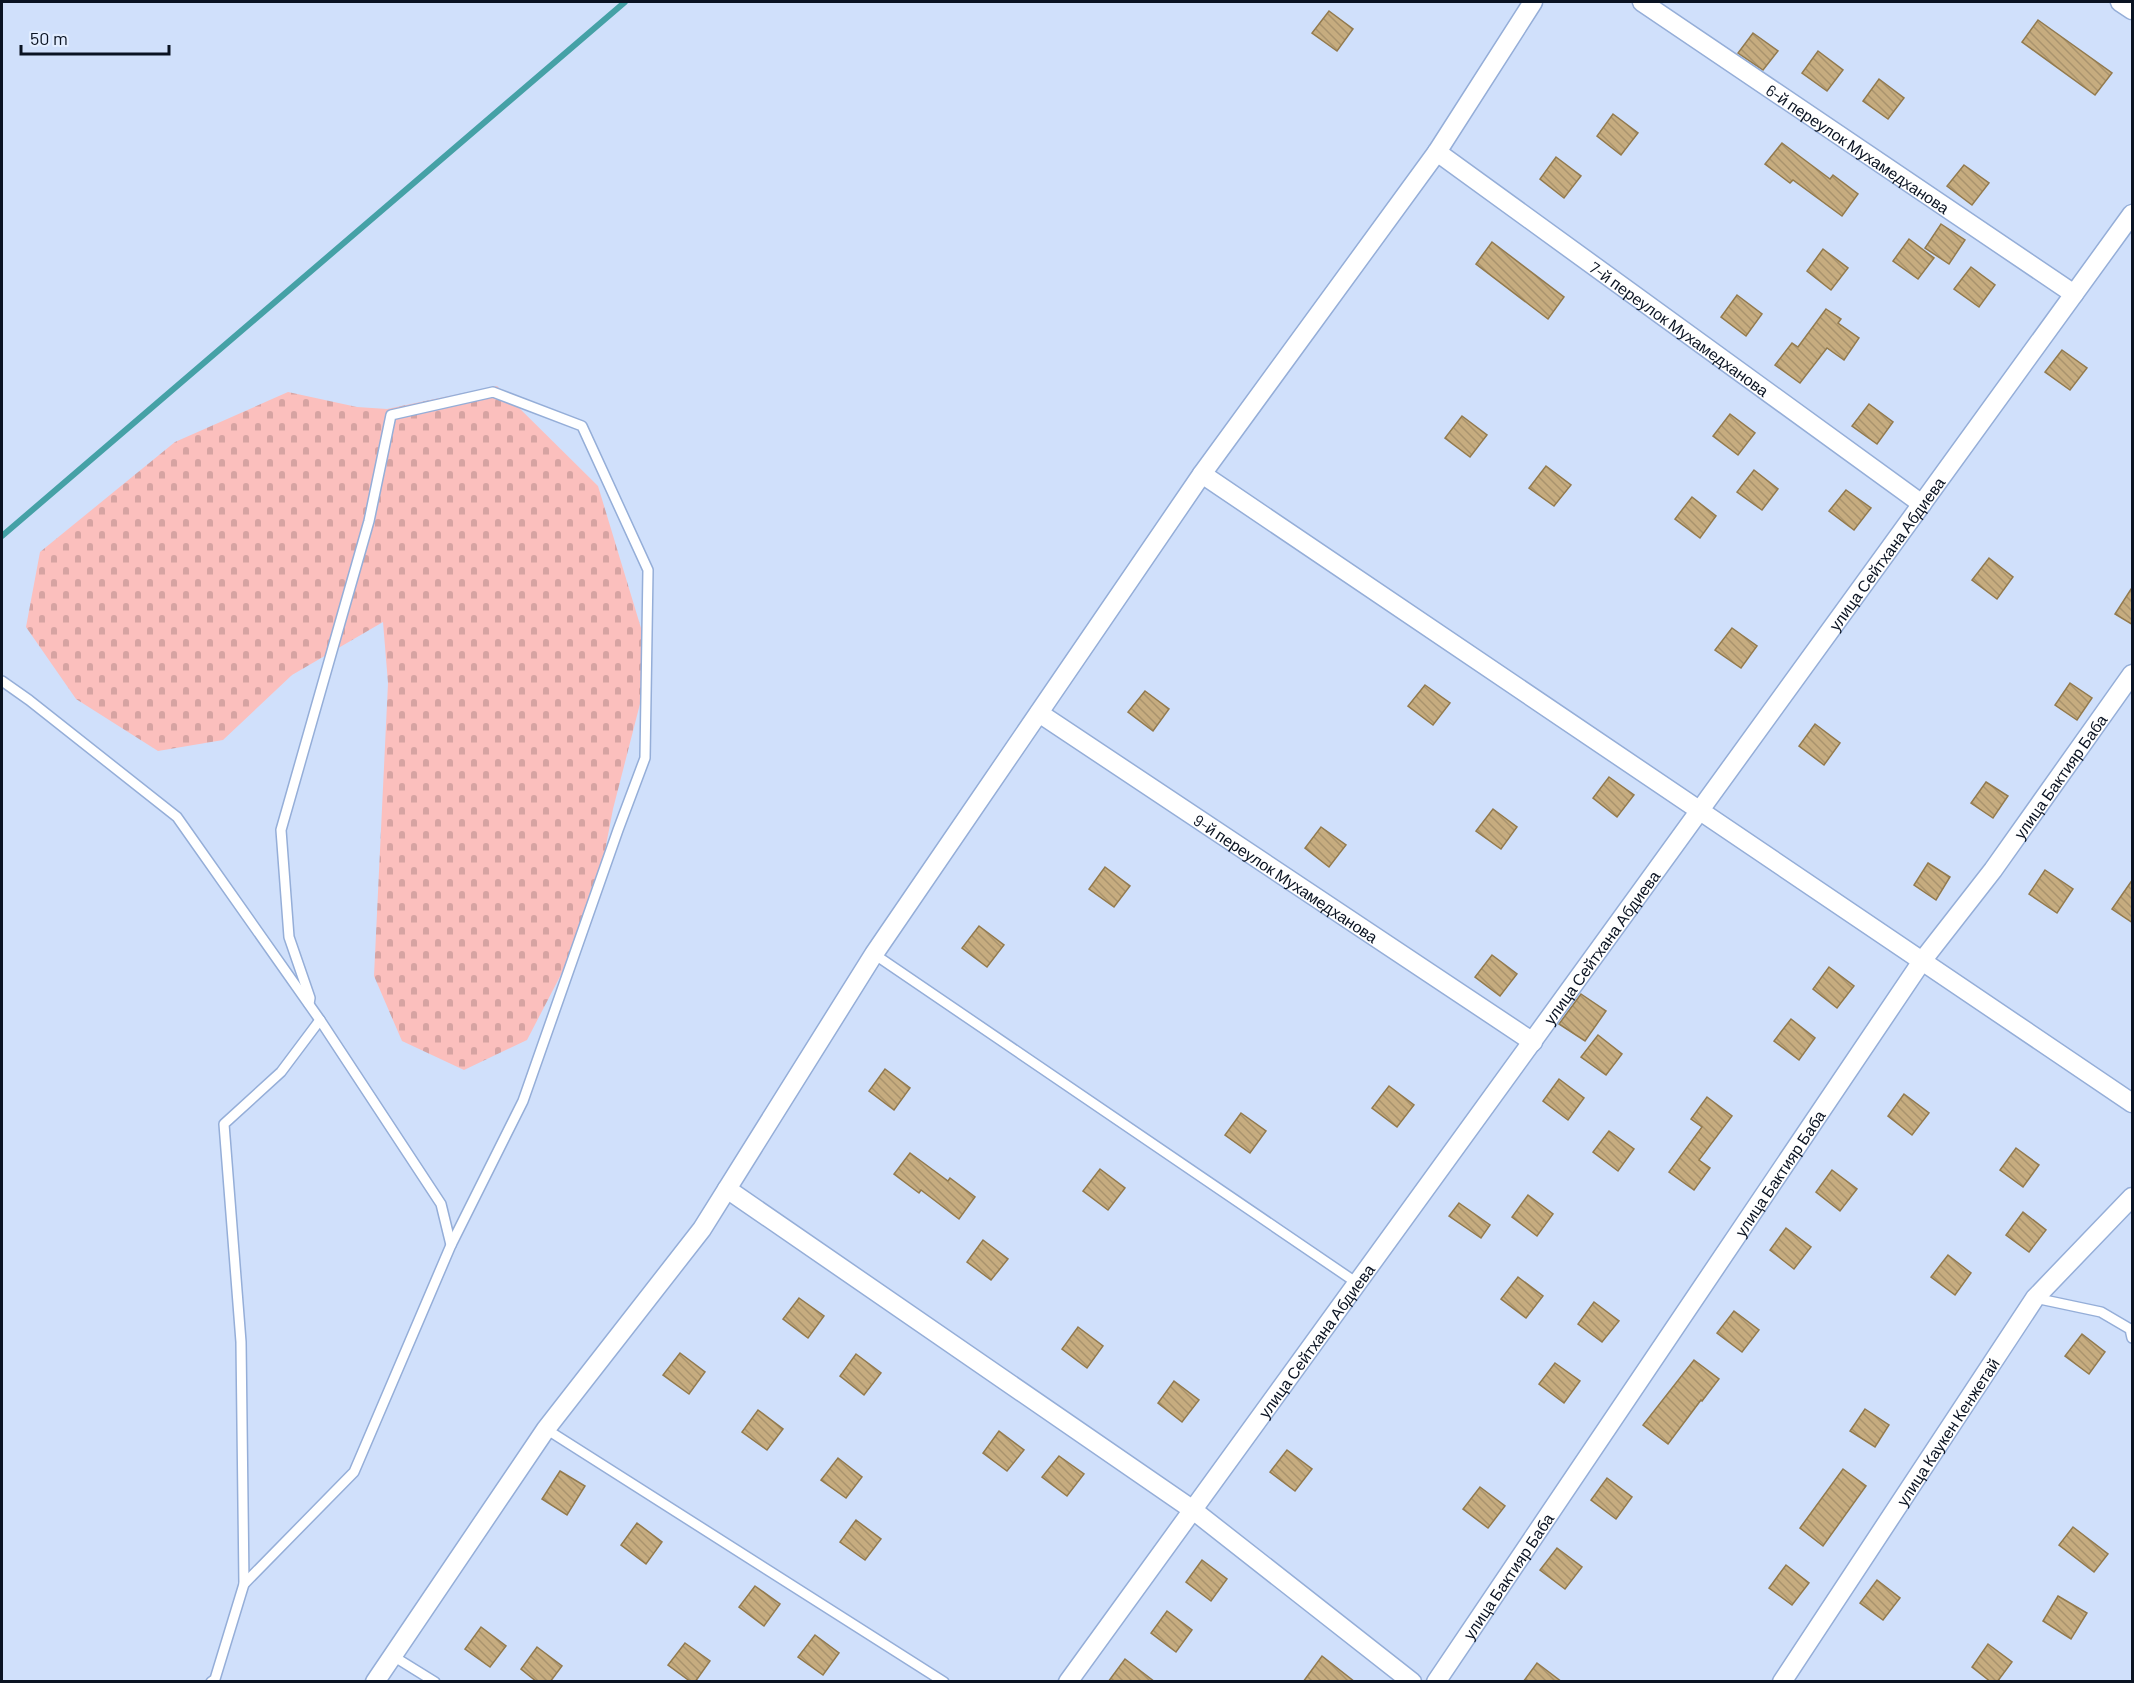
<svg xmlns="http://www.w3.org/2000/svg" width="2134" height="1683" viewBox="0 0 2134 1683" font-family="Barlow,sans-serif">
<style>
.cemetery{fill:url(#cemetery-stones)}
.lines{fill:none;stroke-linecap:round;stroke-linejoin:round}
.stream{stroke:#45a1a6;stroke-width:6}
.building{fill:url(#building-back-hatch);stroke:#927a4e;stroke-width:1.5}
.lane-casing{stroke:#95aed8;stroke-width:12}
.street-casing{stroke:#95aed8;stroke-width:21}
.lane{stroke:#fff;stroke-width:9}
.street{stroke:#fff;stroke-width:18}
.labels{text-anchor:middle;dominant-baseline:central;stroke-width:4.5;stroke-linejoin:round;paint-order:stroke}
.street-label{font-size:16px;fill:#0a1322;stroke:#e2edff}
</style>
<defs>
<pattern id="cemetery-stones" width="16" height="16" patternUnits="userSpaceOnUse" patternTransform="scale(1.5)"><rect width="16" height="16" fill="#fbbfbd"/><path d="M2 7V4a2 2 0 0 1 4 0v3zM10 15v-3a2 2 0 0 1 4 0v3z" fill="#d6a3a2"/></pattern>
<pattern id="building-back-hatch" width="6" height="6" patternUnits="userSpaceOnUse" patternTransform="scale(1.5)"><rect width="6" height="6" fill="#c6ac7f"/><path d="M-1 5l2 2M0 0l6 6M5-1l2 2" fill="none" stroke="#a9936d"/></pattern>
</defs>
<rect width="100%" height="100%" fill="#d0e0fb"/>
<!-- cemetery -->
<path class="cemetery" d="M497 386 598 486 651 661 613 809 593 913 527 1040 464 1070 402 1041 374 976 388 683 383 622 292 675 223 740 158 751 76 699 26 627 40 552 175 442 288 392 357 407 387 409Z"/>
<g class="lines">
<!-- stream -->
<path class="stream" d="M2 536 625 2"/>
</g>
<!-- building -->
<g class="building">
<path d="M1329 11 1353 29 1337 51 1312 33Z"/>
<path d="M2038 20 2112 73 2095 95 2022 42Z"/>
<path d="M1753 33 1778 51 1763 70 1738 53Z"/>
<path d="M1818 51 1843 70 1827 91 1802 73Z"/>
<path d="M1879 79 1904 98 1888 119 1863 101Z"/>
<path d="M1613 114 1638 133 1621 155 1597 136Z"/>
<path d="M1782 143 1830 179 1833 175 1858 194 1842 216 1793 180 1790 183 1765 164Z"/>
<path d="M1556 157 1581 176 1564 198 1540 179Z"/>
<path d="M1964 165 1989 183 1972 205 1947 186Z"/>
<path d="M1941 224 1965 240 1949 264 1925 248Z"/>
<path d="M1909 239 1934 258 1918 279 1893 261Z"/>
<path d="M1492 242 1564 297 1548 319 1476 264Z"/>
<path d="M1823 249 1848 268 1831 290 1807 271Z"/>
<path d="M1971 267 1995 285 1979 307 1954 289Z"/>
<path d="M1737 295 1762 314 1746 336 1721 317Z"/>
<path d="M1826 309 1841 319 1838 323 1859 338 1844 360 1827 348 1800 383 1775 365 1792 343 1798 347Z"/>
<path d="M2062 350 2087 368 2070 390 2045 372Z"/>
<path d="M1869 404 1893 422 1877 444 1852 426Z"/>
<path d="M1730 414 1755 433 1738 455 1713 436Z"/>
<path d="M1462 416 1487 435 1470 457 1445 438Z"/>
<path d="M1546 466 1571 485 1554 506 1529 488Z"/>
<path d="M1754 470 1778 489 1762 510 1737 492Z"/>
<path d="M1846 490 1871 508 1854 530 1829 511Z"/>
<path d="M1692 497 1716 516 1700 538 1675 519Z"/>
<path d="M1989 558 2013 577 1997 599 1972 580Z"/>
<path d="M2133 586V625L2115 614Z"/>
<path d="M1732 628 1757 646 1741 668 1715 650Z"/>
<path d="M2070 683 2092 698 2077 720 2055 705Z"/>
<path d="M1425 685 1450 703 1433 725 1408 706Z"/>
<path d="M1145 691 1169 709 1153 731 1128 712Z"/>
<path d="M1815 724 1840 743 1824 765 1799 746Z"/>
<path d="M1609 777 1634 795 1617 817 1593 798Z"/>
<path d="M1986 782 2008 796 1993 818 1971 803Z"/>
<path d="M1493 809 1517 827 1501 849 1476 831Z"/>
<path d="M1321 827 1346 845 1329 867 1305 848Z"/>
<path d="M1928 863 1950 877 1936 900 1914 885Z"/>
<path d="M1105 867 1130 886 1114 907 1089 889Z"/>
<path d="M2045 870 2073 889 2057 913 2029 894Z"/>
<path d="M2133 879V923L2112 909Z"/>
<path d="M979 926 1004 945 987 967 962 948Z"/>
<path d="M1492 955 1517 974 1500 996 1475 977Z"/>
<path d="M1829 967 1854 986 1837 1008 1813 989Z"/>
<path d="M1581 994 1606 1011 1585 1041 1559 1024Z"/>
<path d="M1791 1019 1815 1038 1799 1060 1774 1041Z"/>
<path d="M1598 1035 1622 1054 1606 1075 1581 1057Z"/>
<path d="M885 1069 910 1088 894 1110 869 1091Z"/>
<path d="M1559 1079 1584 1098 1568 1120 1543 1101Z"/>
<path d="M1389 1086 1414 1105 1397 1127 1372 1108Z"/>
<path d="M1904 1094 1929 1113 1912 1135 1888 1116Z"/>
<path d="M1707 1097 1732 1116 1699 1160 1710 1168 1694 1190 1669 1172 1702 1127 1691 1119Z"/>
<path d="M1241 1113 1266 1131 1250 1153 1225 1135Z"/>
<path d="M1609 1131 1634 1149 1618 1171 1593 1152Z"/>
<path d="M2016 1148 2039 1165 2023 1187 2000 1170Z"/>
<path d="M910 1153 948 1181 950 1178 975 1197 959 1219 921 1190 919 1193 894 1174Z"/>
<path d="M1100 1169 1125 1188 1108 1210 1083 1191Z"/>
<path d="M1832 1170 1857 1189 1840 1211 1816 1192Z"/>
<path d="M1528 1195 1553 1214 1537 1236 1512 1217Z"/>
<path d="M1459 1203 1490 1225 1481 1238 1449 1216Z"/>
<path d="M2023 1212 2046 1230 2029 1252 2006 1235Z"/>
<path d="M1786 1228 1811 1247 1794 1269 1770 1250Z"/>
<path d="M983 1240 1008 1259 991 1280 967 1262Z"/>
<path d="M1948 1255 1971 1273 1955 1295 1931 1277Z"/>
<path d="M1518 1277 1543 1296 1526 1318 1501 1299Z"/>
<path d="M799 1298 824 1316 808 1338 783 1319Z"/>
<path d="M1594 1302 1619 1321 1602 1342 1578 1324Z"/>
<path d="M1734 1311 1759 1330 1742 1352 1717 1333Z"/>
<path d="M1078 1327 1103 1346 1087 1368 1062 1349Z"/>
<path d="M2082 1334 2105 1352 2089 1374 2065 1356Z"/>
<path d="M680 1353 705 1372 689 1394 663 1375Z"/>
<path d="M856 1354 881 1373 864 1395 840 1376Z"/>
<path d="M1694 1360 1719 1379 1702 1401 1701 1400 1668 1444 1643 1425Z"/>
<path d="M1555 1363 1580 1381 1564 1403 1539 1384Z"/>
<path d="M1174 1381 1199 1400 1182 1422 1158 1403Z"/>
<path d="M1865 1409 1889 1425 1875 1447 1850 1431Z"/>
<path d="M758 1410 783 1429 767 1450 742 1432Z"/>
<path d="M999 1431 1024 1450 1007 1471 983 1453Z"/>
<path d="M1287 1450 1312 1469 1295 1491 1270 1472Z"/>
<path d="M1059 1456 1084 1474 1067 1496 1042 1477Z"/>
<path d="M838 1458 862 1477 846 1498 821 1480Z"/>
<path d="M1843 1469 1866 1486 1823 1546 1800 1528Z"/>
<path d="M560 1471 585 1486 567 1515 542 1499Z"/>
<path d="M1607 1478 1632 1497 1616 1519 1591 1500Z"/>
<path d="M1480 1487 1505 1506 1488 1528 1463 1509Z"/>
<path d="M856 1520 881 1539 865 1560 840 1542Z"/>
<path d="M637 1523 662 1542 646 1564 621 1545Z"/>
<path d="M2073 1527 2108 1554 2094 1572 2059 1545Z"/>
<path d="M1557 1548 1582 1567 1565 1589 1540 1570Z"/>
<path d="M1202 1560 1227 1579 1211 1601 1186 1582Z"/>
<path d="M1786 1565 1809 1583 1792 1605 1769 1588Z"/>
<path d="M1877 1580 1900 1598 1883 1620 1860 1603Z"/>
<path d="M755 1586 780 1604 764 1626 739 1607Z"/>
<path d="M2058 1596 2087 1613 2071 1639 2043 1621Z"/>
<path d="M1167 1611 1192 1630 1176 1652 1151 1633Z"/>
<path d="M481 1627 506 1646 490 1667 465 1649Z"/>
<path d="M815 1635 839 1653 823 1675 798 1657Z"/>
<path d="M685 1643 710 1661 695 1682H691L668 1665Z"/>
<path d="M1988 1644 2012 1662 1997 1682H1991L1972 1667Z"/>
<path d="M537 1647 562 1666 550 1682H537L521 1669Z"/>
<path d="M1322 1656 1355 1682H1303Z"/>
<path d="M1125 1659 1155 1682H1108Z"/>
<path d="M1537 1663 1562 1682H1523Z"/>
</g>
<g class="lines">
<defs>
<g id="lane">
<path d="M2 681 29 700 177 817 320 1020 441 1204 451 1245"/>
<path d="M874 954 1357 1283"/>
<path d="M2035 1298 2101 1312 2130 1329 2132 1338"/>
<path d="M546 1429 944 1682"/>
<path d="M244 1584 354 1472 451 1245 523 1101 618 830 645 758 648 570 582 426 493 392 391 415 369 521 281 830 289 937 310 998 309 1004"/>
<path d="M393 1656 435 1682"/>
<path d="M211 1682 215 1679 244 1584 241 1342 224 1124 281 1072 320 1020"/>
</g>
<g id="street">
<path id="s1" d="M1642 2 2074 294"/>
<path d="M2120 2 2132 10"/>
<path id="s2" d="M1437 152 1922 504"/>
<path d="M1202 474 2132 1103"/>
<path id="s3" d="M1039 713 1533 1042"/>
<path d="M727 1189 1193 1510 1412 1682"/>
<path d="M375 1682 546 1429 702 1229 874 954 1202 474 1437 152 1533 2"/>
<path id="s4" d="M1068 1682 2132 214"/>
<path id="s5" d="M1436 1682 1922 961 1993 870 2132 674"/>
<path id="s6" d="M1782 1682 2035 1298 2132 1197"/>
</g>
</defs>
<!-- lane casing -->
<use href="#lane" class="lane-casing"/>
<!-- street casing -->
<use href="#street" class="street-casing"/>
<!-- lane -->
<use href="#lane" class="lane"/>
<!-- street -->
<use href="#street" class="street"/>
</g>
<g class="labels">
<!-- street labels -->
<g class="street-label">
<text stroke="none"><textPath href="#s1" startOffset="261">6-й переулок Мухамедханова</textPath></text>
<text stroke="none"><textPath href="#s2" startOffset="300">7-й переулок Мухамедханова</textPath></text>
<text stroke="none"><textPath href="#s4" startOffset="1394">улица Сейтхана Абдиева</textPath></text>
<text stroke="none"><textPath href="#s5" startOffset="1100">улица Бактияр Баба</textPath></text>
<text stroke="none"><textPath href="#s3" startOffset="297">9-й переулок Мухамедханова</textPath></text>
<text stroke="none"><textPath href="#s4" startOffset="908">улица Сейтхана Абдиева</textPath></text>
<text stroke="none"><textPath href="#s5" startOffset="614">улица Бактияр Баба</textPath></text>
<text stroke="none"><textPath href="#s4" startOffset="422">улица Сейтхана Абдиева</textPath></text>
<text stroke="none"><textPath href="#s6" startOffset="300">улица Каукен Кенжетай</textPath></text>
<text stroke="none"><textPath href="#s5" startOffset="128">улица Бактияр Баба</textPath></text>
</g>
</g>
<!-- border -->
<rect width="2134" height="1683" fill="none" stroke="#0a1322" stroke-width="6"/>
<!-- scale -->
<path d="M21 45v9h148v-9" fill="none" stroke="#0a1322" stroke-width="3"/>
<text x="30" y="45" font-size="18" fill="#0a1322" stroke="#e2edff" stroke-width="4.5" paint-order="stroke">50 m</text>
</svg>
